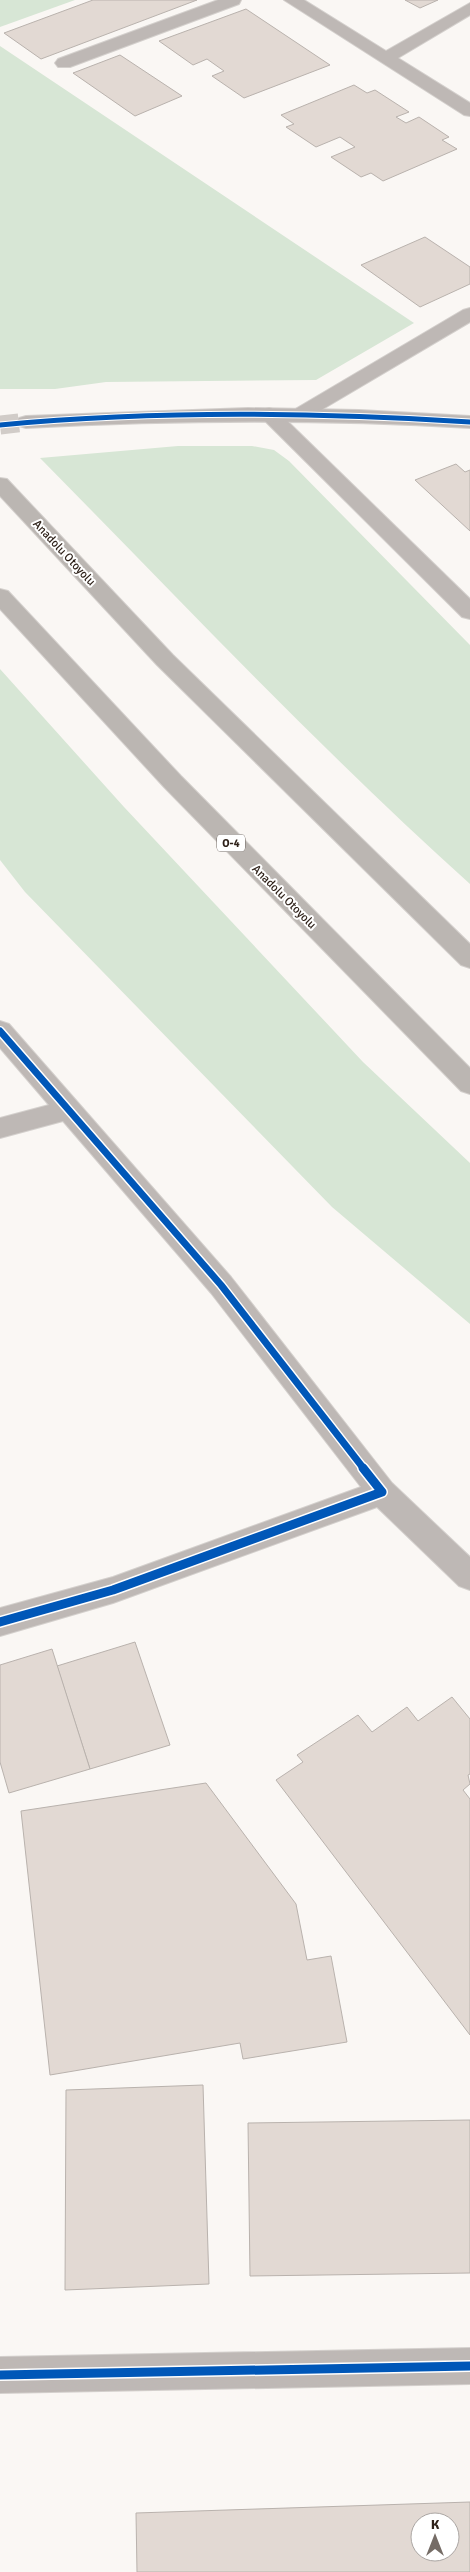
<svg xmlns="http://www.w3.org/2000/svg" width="470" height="2572" viewBox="0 0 470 2572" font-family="Signika,sans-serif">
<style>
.green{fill:#d7e6d5}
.building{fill:#e2d9d3;stroke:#b9b2ad;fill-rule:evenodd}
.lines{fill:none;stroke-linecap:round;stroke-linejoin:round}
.tertiary-tunnel{stroke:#d1ccc8;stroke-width:19;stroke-dasharray:19 9;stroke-linecap:butt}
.minor-casing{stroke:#d4d0cd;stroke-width:2}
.tertiary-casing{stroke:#d4d0cd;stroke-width:2}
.motorway-casing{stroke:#d4d0cd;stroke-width:2}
.minor{fill:#beb8b5;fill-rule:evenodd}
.tertiary{fill:#beb8b5;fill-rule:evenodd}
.motorway{fill:#bbb6b2;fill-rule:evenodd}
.cycleway-far2-casing{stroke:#fff;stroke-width:7}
.cycleway-far1-casing{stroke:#fff;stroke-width:10}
.cycleway-casing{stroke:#fff;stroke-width:12}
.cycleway-far2{stroke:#0057b8;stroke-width:5}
.cycleway-far1{stroke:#0057b8;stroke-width:7}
.cycleway{stroke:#0057b8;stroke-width:9}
.labels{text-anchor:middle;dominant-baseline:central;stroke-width:4;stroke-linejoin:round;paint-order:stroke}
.shield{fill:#fff;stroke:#6d645e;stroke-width:1}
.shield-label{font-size:11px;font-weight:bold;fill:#2e2119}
.street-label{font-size:12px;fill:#2e2119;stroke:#fff}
</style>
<rect width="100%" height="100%" fill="#faf7f4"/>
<!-- green -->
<g class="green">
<path d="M0 0H75L0 27Z"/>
<path d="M0 46 414 323 316 380 106 382 55 389H0Z"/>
<path d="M178 446H252L274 450 289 461 470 645V884C320 749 181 601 40 458Z"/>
<path d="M0 669 124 807 363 1062 470 1163V1324L332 1207 25 892 0 860Z"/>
</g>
<!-- building -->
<g class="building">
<path d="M93 0H197L41 59 4 33Z"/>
<path d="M405 0H438L420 8Z"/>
<path d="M246 9 330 65 244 98 212 76 224 71 207 59 193 65 159 41Z"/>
<path d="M120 55 182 96 135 116 73 73Z"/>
<path d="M354 85 367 93 375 90 409 112 396 117 406 123 419 117 449 137 442 140 457 149 383 181 371 173 361 177 331 157 355 147 340 137 316 147 286 127 294 124 281 115Z"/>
<path d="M425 237 470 267V284L420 307 361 265Z"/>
<path d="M456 464 465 472 470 470V531L415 480Z"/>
<path d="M135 1642 170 1745 90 1769 57 1666Z"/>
<path d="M52 1649 90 1769 9 1793 0 1762V1665Z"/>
<path d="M452 1697 470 1719V1774L468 1775 470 1784 463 1790 470 1799V2035L276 1780 303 1762 297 1755 358 1715 372 1732 407 1707 418 1721Z"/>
<path d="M206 1783 296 1904 307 1960 331 1956 347 2042 243 2059 240 2043 50 2075 21 1811Z"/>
<path d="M203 2085 209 2284 65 2290 66 2090Z"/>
<path d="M470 2120V2273L250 2276 248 2123Z"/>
<path d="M470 2502V2572H137L136 2513ZM420 2522H450V2552H420Z"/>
</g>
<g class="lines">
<!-- tertiary-tunnel -->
<path class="tertiary-tunnel" d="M0 425 26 422"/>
<defs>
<g id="minor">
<path d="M218 0H241L239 4 70 67H58L55 63 58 59Z"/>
<path d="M284 0H304L386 51 470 3V15L398 58 470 103V116L464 115Z"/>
<path d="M470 308V322L306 419H292L289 415 292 411 463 310Z"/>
<path d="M269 408 276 410 470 599V619L462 617 262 418 259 414 262 410Z"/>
<path d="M0 1021 9 1024 231 1277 392 1483 470 1557V1590L459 1586 377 1507 113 1603 0 1636V1608L113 1577 361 1487 211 1293 63 1121 0 1138V1118L49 1105 0 1048Z"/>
<path d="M470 2348V2384L0 2393V2357Z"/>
</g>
<path id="tertiary" d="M248 408 359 410 470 416V428C322 419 174 420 26 428L19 426 16 422 19 418 26 416Z"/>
<g id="motorway">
<path d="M0 478 7 479 173 655 470 944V968L461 965 157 665 0 496Z"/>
<path d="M0 589 8 591 181 776 470 1068V1094L461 1091 164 787 0 609Z"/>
</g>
</defs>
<!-- minor casing -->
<use href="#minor" class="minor-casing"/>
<!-- tertiary casing -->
<use href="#tertiary" class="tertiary-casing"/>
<!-- motorway casing -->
<use href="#motorway" class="motorway-casing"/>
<!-- minor -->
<use href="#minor" class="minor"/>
<!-- tertiary -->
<use href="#tertiary" class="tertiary"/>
<!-- motorway -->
<use href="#motorway" class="motorway"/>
<defs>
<path id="cycleway-far2" d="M0 425C157 410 313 412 470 422"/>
<path id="cycleway-far1" d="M0 1031 221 1285 364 1469"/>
<g id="cycleway">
<path d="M0 1622 113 1590 382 1492 363 1468"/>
<path d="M0 2375 470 2366"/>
</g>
</defs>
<!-- cycleway-far2 casing -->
<use href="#cycleway-far2" class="cycleway-far2-casing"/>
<!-- cycleway-far1 casing -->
<use href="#cycleway-far1" class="cycleway-far1-casing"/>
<!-- cycleway casing -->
<use href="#cycleway" class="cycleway-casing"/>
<!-- cycleway-far2 -->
<use href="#cycleway-far2" class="cycleway-far2"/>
<!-- cycleway-far1 -->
<use href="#cycleway-far1" class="cycleway-far1"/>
<!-- cycleway -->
<use href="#cycleway" class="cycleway"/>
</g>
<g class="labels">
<!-- shield labels -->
<rect class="shield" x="217" y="834.5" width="28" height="17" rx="4"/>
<g class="shield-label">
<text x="231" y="843">O-4</text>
</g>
<!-- street labels -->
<g class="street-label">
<text transform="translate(64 553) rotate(47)">Anadolu Otoyolu</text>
<text transform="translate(284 897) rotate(45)">Anadolu Otoyolu</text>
</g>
</g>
<!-- north arrow -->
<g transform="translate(435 2537)"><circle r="24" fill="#ffffff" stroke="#aba6a3"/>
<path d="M0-4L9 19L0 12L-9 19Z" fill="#756c66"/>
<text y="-8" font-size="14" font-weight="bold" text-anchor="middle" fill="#2e2119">K</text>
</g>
</svg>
